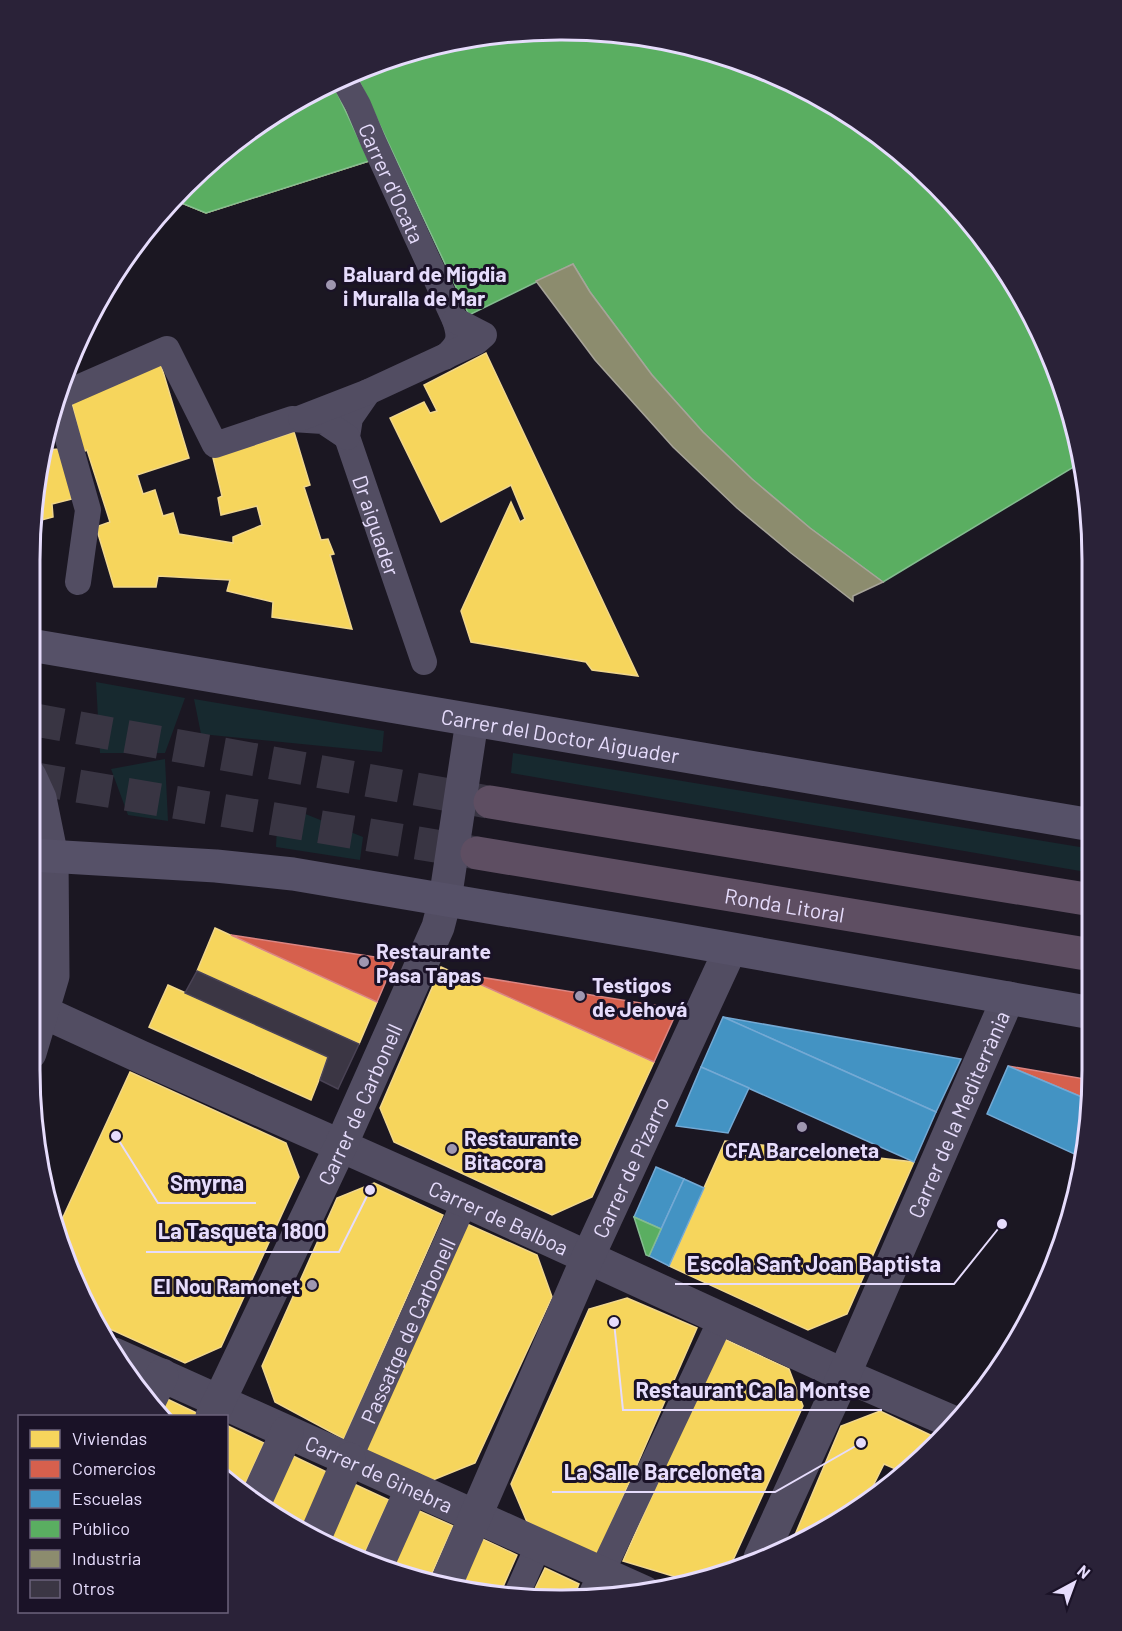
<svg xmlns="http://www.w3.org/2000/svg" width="1122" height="1631" viewBox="0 0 1122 1631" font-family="Barlow,sans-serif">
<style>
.green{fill:#17292f}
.homes{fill:#f6d55c;stroke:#f1d78c;stroke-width:1.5}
.shops{fill:#d6604d;stroke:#db8582;stroke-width:1.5}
.schools{fill:#4393c3;stroke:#74a9d4;stroke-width:1.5}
.public{fill:#5aae61;stroke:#84bc90;stroke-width:1.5}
.industry{fill:#8c8c6e;stroke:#a7a499;stroke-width:1.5}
.building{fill:#3b3644;stroke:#4a4355;stroke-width:1.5}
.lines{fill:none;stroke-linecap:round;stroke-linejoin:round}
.trunk-tunnel{stroke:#393543;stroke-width:33;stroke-dasharray:33 16;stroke-linecap:butt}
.pedestrian{stroke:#524d62;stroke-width:26}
.minor{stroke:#524d62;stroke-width:33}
.tertiary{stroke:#524d62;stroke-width:33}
.secondary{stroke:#565168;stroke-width:33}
.trunk{stroke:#5e4e62;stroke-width:33}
.poi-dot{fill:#9f97b0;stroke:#1a1227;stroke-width:2}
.labels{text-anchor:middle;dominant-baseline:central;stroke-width:6;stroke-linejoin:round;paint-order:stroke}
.street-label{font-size:21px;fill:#e6dcfc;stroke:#1a1227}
.poi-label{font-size:21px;font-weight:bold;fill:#e6dcfc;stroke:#1a1227;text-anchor:start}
.rim{fill:none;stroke:#e6dcfc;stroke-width:3}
.leader{fill:none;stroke:#e6dcfc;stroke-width:2}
.callout-dot{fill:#e6dcfc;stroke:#1a1227;stroke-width:2}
.callout-label{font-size:22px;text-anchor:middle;font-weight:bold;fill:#e6dcfc;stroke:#1a1227;stroke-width:6;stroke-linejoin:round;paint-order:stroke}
</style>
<rect width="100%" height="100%" fill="#1b1722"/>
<!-- green -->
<g class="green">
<path d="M96 682 185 698 165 753H100Z"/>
<path d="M194 699 384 731 382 752 201 734Z"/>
<path d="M513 753 1092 849V873L511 773Z"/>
<path d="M165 759 168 821 128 815 111 769Z"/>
<path d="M278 803 363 837 360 860 276 847Z"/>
</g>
<!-- homes -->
<g class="homes">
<path d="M333 84 369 161 206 213 174 200 193 179 197 191 319 153 304 112 258 126 266 119Z"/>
<path d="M486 353 638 676 592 670 586 662 471 642 461 611 511 502 520 522 525 519 511 485 441 522 390 418 424 402 430 413 437 411 424 385Z"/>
<path d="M161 365 189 458 137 475 143 494 155 490 163 516 173 513 179 534 233 543V537L262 525 257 506 221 515 218 498 222 496 213 458 294 432 310 485 304 487 321 540 328 539 334 554 330 555 352 629 272 617 273 602 227 591 230 580 158 576 156 587H114L96 527 110 522 87 450 83 452 70 395Z"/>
<path d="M60 449 72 499 52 504 53 517 34 522 40 458 43 450Z"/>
<path d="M215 928 377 1002 359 1044 197 971Z"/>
<path d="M441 967 654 1062 592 1197 552 1215 394 1142 380 1108Z"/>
<path d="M168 985 328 1057 311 1100 149 1027Z"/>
<path d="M130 1072 286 1143 299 1177 221 1347 185 1363 101 1325 58 1228Z"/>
<path d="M725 1141 914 1162 847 1314 808 1330 669 1266Z"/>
<path d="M374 1183 443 1215 344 1439 275 1402 262 1366 337 1198Z"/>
<path d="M467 1224 537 1255 552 1297 475 1463 433 1480 364 1450Z"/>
<path d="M627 1298 697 1328 597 1556 527 1522 511 1484 589 1309Z"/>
<path d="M722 1338 789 1369 803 1406 729 1569 699 1579 676 1577 623 1561Z"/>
<path d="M165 1398 199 1414 198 1416H165L159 1410Z"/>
<path d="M880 1411 941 1440 936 1446 900 1471 884 1464 869 1494 796 1546 789 1549 841 1426Z"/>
<path d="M228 1426 264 1443 243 1489 226 1479Z"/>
<path d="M291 1455 329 1473 304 1527 268 1505Z"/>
<path d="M354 1484 389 1500 361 1561 328 1542Z"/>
<path d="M417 1510 453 1526 429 1580 390 1569Z"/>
<path d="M478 1537 517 1555 499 1596H492L456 1587Z"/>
<path d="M545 1568 579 1584 575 1594 532 1595Z"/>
</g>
<!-- shops -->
<g class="shops">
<path d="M231 935 395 960 377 1002Z"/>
<path d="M455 973 678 1009 654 1062Z"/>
<path d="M1008 1066 1091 1080 1089 1100Z"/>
</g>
<!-- schools -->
<g class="schools">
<path d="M723 1017 961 1059 936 1112Z"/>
<path d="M723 1017 936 1112 914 1162 701 1067Z"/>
<path d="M1008 1066 1089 1100 1083 1158 987 1114Z"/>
<path d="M701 1067 749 1088 728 1133 676 1126Z"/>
<path d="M656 1167 684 1179 661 1229 634 1217Z"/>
<path d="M684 1179 704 1188 669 1266 649 1256Z"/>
</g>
<!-- public -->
<g class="public">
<path d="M561 30 665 40 765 71 856 120 937 186 1037 326 1082 462 883 582 810 528 752 479 703 432 652 375 590 292 573 264 469 315 355 72 458 40Z"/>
<path d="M333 84 369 161 206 213 174 200 186 185 266 119Z"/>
<path d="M634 1217 661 1229 649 1256 646 1255Z"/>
</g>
<!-- industry -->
<path class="industry" d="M573 264 590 292 652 375 703 432 752 479 810 528 883 582 853 596V601L791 553 737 508 673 447 595 360 536 281Z"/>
<!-- building -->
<path class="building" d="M197 971 359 1044 338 1089 320 1080 328 1057 185 993Z"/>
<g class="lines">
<!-- trunk-tunnel -->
<g class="trunk-tunnel">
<path d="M30 719 488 802"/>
<path d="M30 778 477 853"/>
</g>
<!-- pedestrian -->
<g class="pedestrian">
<path id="s1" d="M343 78 358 105 373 141 455 320C461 338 460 344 445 357"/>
<path id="s2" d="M368 392 350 418 347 437 424 662"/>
<path d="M64 394 167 349 215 445 292 419 323 421 347 437"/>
<path d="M59 407 88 510 78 582"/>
<path d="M301 418 368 392 476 342 484 335 455 320"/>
<path id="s3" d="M349 1459 465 1201"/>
<path d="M592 1593 721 1320"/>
<path d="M516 1596 539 1544"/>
</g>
<!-- minor -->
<g class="minor">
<path id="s4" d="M43 1012 141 1057 465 1201 844 1375 955 1423"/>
<path id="s5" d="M114 1354 644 1592"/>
<path d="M150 1400 162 1375"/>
<path id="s6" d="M212 1416 341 1145 438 927 445 900 472 721"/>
<path d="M257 1498 287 1432"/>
<path d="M316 1535 349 1459"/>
<path id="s7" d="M760 1558 844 1375 1008 998"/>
<path d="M377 1566 412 1488"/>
<path id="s8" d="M446 1584 587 1259 730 950"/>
</g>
<!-- tertiary -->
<path class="tertiary" d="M30 1053 53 976 52 857 40 798 30 776"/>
<!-- secondary -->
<g class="secondary">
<path id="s9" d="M30 645 1092 825"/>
<path d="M30 855 216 866 293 874 654 935 1092 1013"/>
</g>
<!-- trunk -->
<g class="trunk">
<path d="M490 802 1092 900"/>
<path id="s10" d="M477 853 1092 955"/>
</g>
</g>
<!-- markers -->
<g class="poi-dot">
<circle cx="331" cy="285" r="6"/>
<circle cx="364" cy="962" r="6"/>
<circle cx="580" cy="996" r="6"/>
<circle cx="802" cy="1127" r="6"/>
<circle cx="452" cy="1149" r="6"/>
<circle cx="312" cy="1285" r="6"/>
</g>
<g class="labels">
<!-- street labels -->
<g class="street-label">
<text stroke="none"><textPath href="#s1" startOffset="116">Carrer d'Ocata</textPath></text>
<text stroke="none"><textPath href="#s2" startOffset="144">Dr aiguader</textPath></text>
<text stroke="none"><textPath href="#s9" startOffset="538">Carrer del Doctor Aiguader</textPath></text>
<text stroke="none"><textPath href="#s10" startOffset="312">Ronda Litoral</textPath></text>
<text stroke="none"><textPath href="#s6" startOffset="345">Carrer de Carbonell</textPath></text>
<text stroke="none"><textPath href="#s7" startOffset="486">Carrer de la Mediterrània</textPath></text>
<text stroke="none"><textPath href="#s8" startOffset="456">Carrer de Pizarro</textPath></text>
<text stroke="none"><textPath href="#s4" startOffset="500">Carrer de Balboa</textPath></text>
<text stroke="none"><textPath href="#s3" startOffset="141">Passatge de Carbonell</textPath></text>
<text stroke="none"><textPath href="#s5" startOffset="291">Carrer de Ginebra</textPath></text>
</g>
<!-- poi labels -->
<g class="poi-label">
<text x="343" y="273">Baluard de Migdia<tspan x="343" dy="24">i Muralla de Mar</tspan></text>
<text x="376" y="950">Restaurante<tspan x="376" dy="24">Pasa Tapas</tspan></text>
<text x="592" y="984">Testigos<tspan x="592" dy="24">de Jehová</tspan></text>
<text x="464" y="1137">Restaurante<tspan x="464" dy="24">Bitacora</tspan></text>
<text x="802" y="1149" text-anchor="middle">CFA Barceloneta</text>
<text x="300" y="1285" text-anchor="end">El Nou Ramonet</text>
</g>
</g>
<!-- crop -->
<path d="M0 0H1122V1631H0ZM560 40H562A520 520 0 0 1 1082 560V1070A520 520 0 0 1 562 1590H560A520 520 0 0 1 40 1070V560A520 520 0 0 1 560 40Z" fill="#2a2238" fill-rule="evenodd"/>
<path class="rim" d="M560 40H562A520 520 0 0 1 1082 560V1070A520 520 0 0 1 562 1590H560A520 520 0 0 1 40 1070V560A520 520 0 0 1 560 40Z"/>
<!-- callouts -->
<path class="leader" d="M116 1136L158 1203H256M370 1190L339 1252H146M1002 1224L954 1284H675M614 1322L623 1410H882M861 1443L775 1492H552"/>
<g class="callout-dot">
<circle cx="116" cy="1136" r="6"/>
<circle cx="370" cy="1190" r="6"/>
<circle cx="1002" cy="1224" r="6"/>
<circle cx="614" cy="1322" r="6"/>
<circle cx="861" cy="1443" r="6"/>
</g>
<g class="callout-label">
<text x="207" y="1191">Smyrna</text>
<text x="242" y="1239">La Tasqueta 1800</text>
<text x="814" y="1272">Escola Sant Joan Baptista</text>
<text x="753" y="1398">Restaurant Ca la Montse</text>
<text x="663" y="1480">La Salle Barceloneta</text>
</g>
<!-- legend -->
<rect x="18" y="1415" width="210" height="198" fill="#1a1227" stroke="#6c637c" stroke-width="1.5"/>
<rect x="30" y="1430" width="30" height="18" fill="#f6d55c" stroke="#6c637c" stroke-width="1.5"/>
<text x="72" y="1445" font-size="18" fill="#e6dcfc">Viviendas</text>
<rect x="30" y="1460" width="30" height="18" fill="#d6604d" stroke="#6c637c" stroke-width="1.5"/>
<text x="72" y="1475" font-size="18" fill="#e6dcfc">Comercios</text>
<rect x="30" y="1490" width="30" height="18" fill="#4393c3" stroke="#6c637c" stroke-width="1.5"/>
<text x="72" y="1505" font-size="18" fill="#e6dcfc">Escuelas</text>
<rect x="30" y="1520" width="30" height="18" fill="#5aae61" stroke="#6c637c" stroke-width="1.5"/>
<text x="72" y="1535" font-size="18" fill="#e6dcfc">Público</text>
<rect x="30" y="1550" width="30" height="18" fill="#8c8c6e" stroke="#6c637c" stroke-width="1.5"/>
<text x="72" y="1565" font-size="18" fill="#e6dcfc">Industria</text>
<rect x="30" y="1580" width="30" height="18" fill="#3b3644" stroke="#6c637c" stroke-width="1.5"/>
<text x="72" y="1595" font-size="18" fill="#e6dcfc">Otros</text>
<!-- north arrow -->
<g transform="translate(1074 1583) rotate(41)" stroke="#1a1227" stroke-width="4.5" paint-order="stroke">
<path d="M0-4.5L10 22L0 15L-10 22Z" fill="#e6dcfc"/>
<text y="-9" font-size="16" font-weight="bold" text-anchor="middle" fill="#e6dcfc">N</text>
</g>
</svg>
